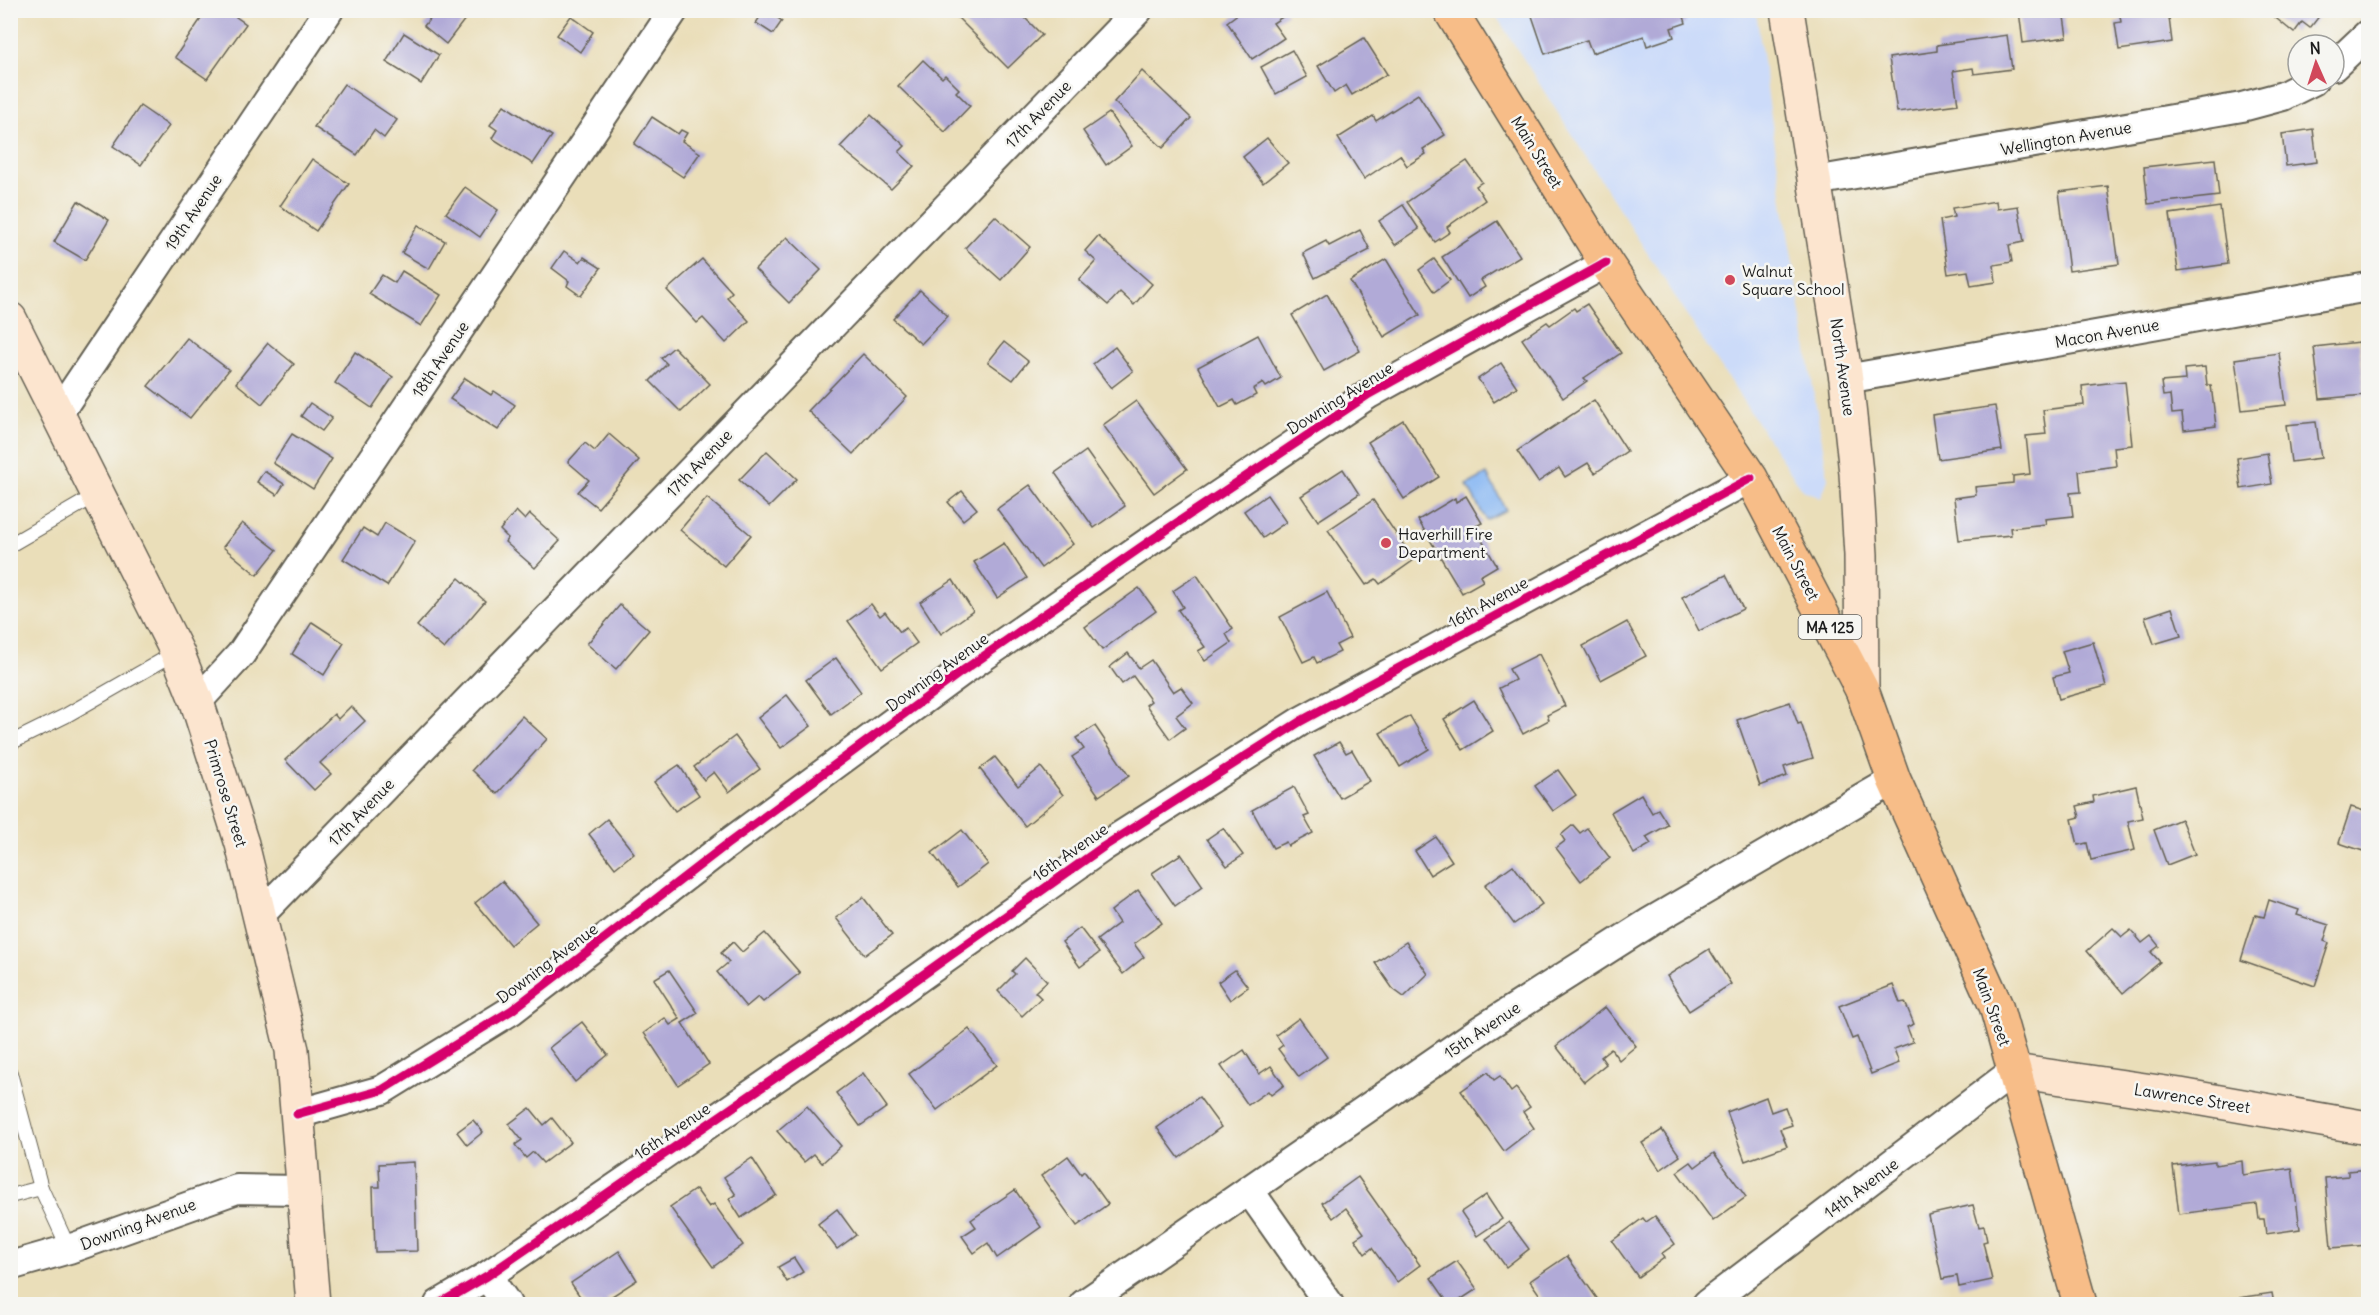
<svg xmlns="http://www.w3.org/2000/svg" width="2379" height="1315" viewBox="0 0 2379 1315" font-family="Delius,sans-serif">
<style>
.built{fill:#ccdbf9}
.water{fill:#88b7f3;stroke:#526a88;stroke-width:1.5}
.building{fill:#b1aad7}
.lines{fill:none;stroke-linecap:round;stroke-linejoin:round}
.lane-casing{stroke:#646053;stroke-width:16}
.street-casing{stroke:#646053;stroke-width:32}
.secondary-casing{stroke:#646053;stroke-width:36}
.primary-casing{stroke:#646053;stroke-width:36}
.lane{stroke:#fff;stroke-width:14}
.street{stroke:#fff;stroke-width:28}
.secondary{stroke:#fce5cf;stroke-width:33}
.primary{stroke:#f7bd88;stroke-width:33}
.cycleway-casing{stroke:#f6f6f2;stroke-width:13}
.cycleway{stroke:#d6006c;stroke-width:9}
.poi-dot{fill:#d1495b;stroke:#f6f6f2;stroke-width:2}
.labels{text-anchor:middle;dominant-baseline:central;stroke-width:5;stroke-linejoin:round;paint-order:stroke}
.shield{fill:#f6f6f2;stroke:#5d5d5c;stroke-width:1.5}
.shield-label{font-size:15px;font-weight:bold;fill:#1c1c1c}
.street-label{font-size:16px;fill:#1c1c1c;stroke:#f6f6f2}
.poi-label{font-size:16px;fill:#1c1c1c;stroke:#f6f6f2;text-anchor:start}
</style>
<rect width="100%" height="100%" fill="#f6f6f2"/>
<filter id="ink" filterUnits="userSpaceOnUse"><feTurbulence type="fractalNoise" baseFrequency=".0167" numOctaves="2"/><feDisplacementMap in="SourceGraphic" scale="12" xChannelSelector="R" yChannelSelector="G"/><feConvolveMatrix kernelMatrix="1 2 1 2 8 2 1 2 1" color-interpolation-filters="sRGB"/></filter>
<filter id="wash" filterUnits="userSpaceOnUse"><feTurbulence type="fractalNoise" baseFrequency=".008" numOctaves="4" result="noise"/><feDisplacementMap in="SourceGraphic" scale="24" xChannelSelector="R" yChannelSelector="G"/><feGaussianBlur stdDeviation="1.35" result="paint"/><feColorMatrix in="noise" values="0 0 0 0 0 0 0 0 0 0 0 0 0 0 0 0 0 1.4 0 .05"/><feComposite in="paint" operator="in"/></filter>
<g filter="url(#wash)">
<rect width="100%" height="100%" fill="#eadeb9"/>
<!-- built -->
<path class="built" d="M1493 11H1756L1784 209 1828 479 1821 498 1802 490 1704 342Z"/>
<!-- water -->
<path class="water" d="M1487 474 1506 510 1486 520 1467 485Z"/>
<g id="blocks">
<!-- building -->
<g class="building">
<path d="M207 10H226L246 24 207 79 175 57Z"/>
<path d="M423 10H472L446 44 424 26 431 17Z"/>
<path d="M750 10H770L769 12 782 21 773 34 756 23 760 17Z"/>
<path d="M957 10H1017L1042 35 1008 68 954 14Z"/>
<path d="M1243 10H1284L1287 14 1273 23 1284 38 1252 59 1227 22Z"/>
<path d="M1530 10H1682L1686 23 1671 28 1674 37 1647 46 1644 36 1592 53 1587 40 1545 54Z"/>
<path d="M1883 10H1907V12L1884 15Z"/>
<path d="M2063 10 2067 37 2023 43 2019 11Z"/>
<path d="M2119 10H2168L2172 42 2119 50 2115 23 2121 22Z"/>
<path d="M2276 10H2324L2310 28 2302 22 2294 33 2272 15Z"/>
<path d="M571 16 593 32 580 52 557 35Z"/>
<path d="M404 33 439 55 421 84 386 62Z"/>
<path d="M2007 35 2012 69 1974 74 1973 68 1953 71 1958 104 1897 112 1889 58 1937 51V45Z"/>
<path d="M1364 38 1387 74 1352 95 1346 85 1334 93 1318 66Z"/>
<path d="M1292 50 1307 77 1276 94 1261 67Z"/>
<path d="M923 60 942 78 945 75 959 89 956 92 970 106 945 132 898 86Z"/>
<path d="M1142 71 1191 118 1163 148 1114 102Z"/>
<path d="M344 84 397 120 384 138 374 130 357 155 314 127Z"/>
<path d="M1418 94 1445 135 1423 149 1426 154 1407 166 1400 155 1364 179 1338 138 1373 116 1376 121Z"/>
<path d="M504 105 552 136 533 164 492 138 497 130 490 125Z"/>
<path d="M140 106 169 126 141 165 113 146Z"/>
<path d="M1109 113 1132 146 1106 165 1083 131Z"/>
<path d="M871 115 905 146 899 152 914 166 891 189 840 147Z"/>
<path d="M652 117 678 134 681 130 687 133 682 141 700 153 683 177 634 144Z"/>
<path d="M2313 129 2317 162 2286 166 2282 134Z"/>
<path d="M1267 138 1288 163 1263 183 1243 157Z"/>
<path d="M312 159 349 184 316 231 280 206Z"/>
<path d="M2215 159 2219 196 2148 204 2144 167Z"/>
<path d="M1467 161 1482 182 1476 186 1485 200 1447 227 1450 232 1435 242 1407 202Z"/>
<path d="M2108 186 2119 264 2069 271 2059 192Z"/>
<path d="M465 187 498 210 480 237 446 213Z"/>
<path d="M78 201 109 220 85 260 54 242Z"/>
<path d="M1996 201 1997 209 2018 206 2024 242 2009 245 2012 262 1994 265 1996 282 1971 286 1968 271 1948 274 1940 220 1954 217 1952 208Z"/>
<path d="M1403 205 1419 229 1395 245 1379 221Z"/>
<path d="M2220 207 2228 264 2178 271 2170 214Z"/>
<path d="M995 216 1030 247 1001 280 965 248Z"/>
<path d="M1497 221 1520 256 1481 280 1485 287 1468 298 1442 257Z"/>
<path d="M418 225 445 241 429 269 402 253Z"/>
<path d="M1360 230 1370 250 1315 278 1303 253 1326 241 1329 246Z"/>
<path d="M1098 236 1152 284 1134 305 1120 292 1108 305 1079 280 1096 261 1085 251Z"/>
<path d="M787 237 821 270 789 303 755 269Z"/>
<path d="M564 251 580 262 584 257 601 268 581 296 567 286 569 281 552 268Z"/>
<path d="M702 259 732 292 727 297 749 321 726 343 703 318 697 323 667 290Z"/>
<path d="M1386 259 1420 315 1384 337 1350 281Z"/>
<path d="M1434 259 1450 280 1434 292 1419 270Z"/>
<path d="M402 271 441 295 421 326 369 294 382 275 395 283Z"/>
<path d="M920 290 948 316 921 344 893 319Z"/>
<path d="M1327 294 1360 351 1324 371 1292 315Z"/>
<path d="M1587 304 1621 353 1584 378 1587 381 1563 398 1522 339 1547 322 1550 325 1574 308 1576 311Z"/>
<path d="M1258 335 1281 378 1266 387 1263 383 1253 389 1256 395 1237 405 1234 400 1220 407 1198 367Z"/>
<path d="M187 338 229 370 190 418 148 386Z"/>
<path d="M1004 342 1028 361 1013 380 988 362Z"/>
<path d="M2359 342 2365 395 2320 399 2314 347Z"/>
<path d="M268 343 294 364 262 404 236 383Z"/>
<path d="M674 347 710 384 681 412 650 381 667 364 661 358Z"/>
<path d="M1115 347 1133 371 1111 388 1093 364Z"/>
<path d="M355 352 393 377 372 408 335 383Z"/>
<path d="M2279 353 2286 405 2242 410 2235 359Z"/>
<path d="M863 354 907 397 853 454 808 411Z"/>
<path d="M1501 363 1517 387 1494 402 1478 379Z"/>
<path d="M2205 367 2207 385H2211L2216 426 2184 430 2182 413 2172 414 2170 395 2163 396 2161 382 2185 380 2184 369Z"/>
<path d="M465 378 491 395 494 391 515 405 498 430 450 399Z"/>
<path d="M2125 381 2132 445 2114 447 2116 466 2079 471 2081 492 2070 493 2073 516 2045 519 2046 524 2010 528 2011 535 1959 540 1954 498 1976 495 1975 487 2013 483V476L2030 474 2026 436 2046 434 2043 410 2084 405 2082 386Z"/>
<path d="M1594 400 1627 451 1595 473 1588 463 1565 477 1559 468 1538 482 1517 451Z"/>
<path d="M1136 401 1187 469 1154 493 1103 425Z"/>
<path d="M310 403 332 418 322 431 301 416Z"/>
<path d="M1995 406 2002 450 1938 459 1932 415Z"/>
<path d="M1403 420 1439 477 1404 499 1368 442Z"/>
<path d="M2316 422 2321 458 2291 462 2286 425Z"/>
<path d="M292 434 332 459 313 489 273 463Z"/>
<path d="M609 434 639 460 598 508 578 492 589 480 568 462 585 443 595 451Z"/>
<path d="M767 451 797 479 769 507 739 480Z"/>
<path d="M1086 451 1125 506 1094 528 1055 473Z"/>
<path d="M2267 453 2272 484 2241 489 2237 458Z"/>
<path d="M1343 469 1359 494 1318 521 1301 496Z"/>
<path d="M264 471 284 484 277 495 257 482Z"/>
<path d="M1030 485 1073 544 1041 568 997 509Z"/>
<path d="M962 491 977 509 963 520 948 502Z"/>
<path d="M1267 495 1286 522 1263 538 1244 511Z"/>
<path d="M1466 496 1482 523 1474 527 1497 566 1480 576 1483 581 1462 593 1418 520 1455 498 1456 502Z"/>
<path d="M707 498 751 535 724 566 680 530Z"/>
<path d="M1373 500 1414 560 1380 584 1376 579 1366 585 1328 530Z"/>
<path d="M516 511 525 520 530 514 560 541 535 568 505 542 508 538 500 530Z"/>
<path d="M242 523 277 550 257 575 223 547Z"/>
<path d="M385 523 415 541 387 586 343 559 363 528 377 537Z"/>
<path d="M1004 543 1027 578 997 598 974 562Z"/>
<path d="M1197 575 1233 629 1226 634 1231 643 1205 661 1198 651 1205 647 1178 610 1183 607 1173 591Z"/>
<path d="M1726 575 1743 609 1699 631 1682 597Z"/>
<path d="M459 578 485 601 444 649 417 626Z"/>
<path d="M953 580 973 611 941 634 920 602Z"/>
<path d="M1139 588 1156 611 1102 650 1085 627Z"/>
<path d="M1327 592 1350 638 1336 645 1340 652 1317 663 1314 657 1303 662 1280 617Z"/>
<path d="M871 604 880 616 885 612 900 632 906 628 917 643 882 668 848 621Z"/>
<path d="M620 605 649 630 616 669 587 644Z"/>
<path d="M2172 608 2181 636 2154 644 2145 617Z"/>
<path d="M312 622 344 643 324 675 292 654Z"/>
<path d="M1627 622 1646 656 1601 680 1583 646Z"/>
<path d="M2093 642 2106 686 2059 699 2053 677 2069 673 2062 651Z"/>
<path d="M1128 653 1139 668 1151 660 1173 692 1181 687 1193 703 1176 716 1185 728 1170 739 1146 705 1151 701 1133 676 1122 684 1110 667Z"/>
<path d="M1539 654 1565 706 1547 715 1549 720 1523 734 1499 688 1515 680 1509 669Z"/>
<path d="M836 658 861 692 831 714 806 680Z"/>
<path d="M787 695 811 726 781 748 758 718Z"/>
<path d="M1474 700 1493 731 1463 750 1444 719Z"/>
<path d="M1790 702 1798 724 1801 723 1813 758 1784 767 1787 776 1760 786 1737 720Z"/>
<path d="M351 706 365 721 320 763 331 774 314 790 285 760 334 714 338 719Z"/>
<path d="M522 716 547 739 497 794 472 770Z"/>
<path d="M1410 716 1429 749 1400 767 1380 733Z"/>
<path d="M1095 726 1129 776 1099 796 1072 757 1084 749 1076 738Z"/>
<path d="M735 736 760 769 729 792 714 772 704 780 694 767Z"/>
<path d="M1339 742 1346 753 1352 750 1370 781 1340 798 1314 756Z"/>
<path d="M995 757 1018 786 1041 767 1063 795 1025 826 980 769Z"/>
<path d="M679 765 699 795 675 811 654 782Z"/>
<path d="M1558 770 1576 795 1553 811 1535 786Z"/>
<path d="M2136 786 2143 818 2128 821 2135 850 2091 860 2087 843 2078 845 2072 819 2080 817 2077 806 2094 802 2093 796Z"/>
<path d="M1294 787 1309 815 1304 817 1313 833 1288 846 1286 842 1273 848 1252 810Z"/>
<path d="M1641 794 1652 813 1658 809 1668 825 1646 837 1651 844 1634 854 1611 812Z"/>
<path d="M2351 807 2368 812V836L2363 851 2339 843Z"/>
<path d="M607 819 634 853 615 868 589 834Z"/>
<path d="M2181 819 2195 854 2167 865 2154 830Z"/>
<path d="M1573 825 1580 833 1587 828 1610 858 1581 881 1556 848 1565 841 1561 835Z"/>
<path d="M1223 828 1243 855 1227 866 1207 839Z"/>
<path d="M962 830 988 864 958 887 932 853Z"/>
<path d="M1436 837 1452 861 1430 875 1415 851Z"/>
<path d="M1181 854 1203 886 1175 906 1152 873Z"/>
<path d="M1513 865 1542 904 1514 924 1485 885Z"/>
<path d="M502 881 537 923 510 945 475 903Z"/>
<path d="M1138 890 1162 923 1134 944 1144 957 1123 974 1097 940 1119 923 1111 911Z"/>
<path d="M863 897 892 935 865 955 836 918Z"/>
<path d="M2269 900 2299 910 2297 915 2329 925 2324 941 2329 943 2315 986 2241 960 2255 915 2264 917Z"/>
<path d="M1080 928 1099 953 1080 967 1062 942Z"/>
<path d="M2113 928 2122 937 2131 930 2142 943 2151 936 2159 946 2151 952 2160 962 2123 993 2087 951Z"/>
<path d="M765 933 800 973 763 1002 758 997 746 1007 717 972 729 962 721 953 733 942 742 952Z"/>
<path d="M1406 942 1428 974 1404 997 1393 989 1375 963Z"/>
<path d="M1709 949 1731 984 1689 1011 1667 976Z"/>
<path d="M1025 958 1047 981 1035 992 1041 998 1022 1016 998 991 1015 974 1012 971Z"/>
<path d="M669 970 698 1013 682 1023 709 1064 678 1085 644 1033 665 1018 670 1025 680 1019 654 979Z"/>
<path d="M1235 970 1248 987 1230 1000 1218 982Z"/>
<path d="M1893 985 1900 1003 1905 1002 1914 1024 1907 1027 1913 1042 1894 1049 1899 1063 1871 1074 1857 1037 1852 1039 1839 1006Z"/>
<path d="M1605 1007 1636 1046 1619 1060 1611 1049 1601 1057 1606 1064 1584 1082 1556 1046Z"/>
<path d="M1299 1018 1327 1057 1299 1077 1278 1049 1283 1045 1276 1035Z"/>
<path d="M582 1022 608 1055 575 1082 549 1048Z"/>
<path d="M969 1029 997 1065 937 1110 909 1074Z"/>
<path d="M1244 1050 1259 1074 1271 1066 1284 1085 1271 1095 1268 1091 1248 1105 1221 1066Z"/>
<path d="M1488 1072 1494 1080 1500 1076 1511 1092 1516 1088 1530 1107 1523 1112 1534 1128 1504 1151 1461 1091Z"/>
<path d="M863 1073 887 1107 860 1126 836 1093Z"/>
<path d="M1199 1097 1221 1127 1179 1158 1157 1128Z"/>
<path d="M1766 1097 1771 1112 1785 1107 1792 1125 1780 1129 1787 1146 1745 1161 1727 1112Z"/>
<path d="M807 1106 841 1146 822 1163 814 1154 804 1162 777 1131Z"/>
<path d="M530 1108 544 1125 552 1118 571 1142 543 1163 533 1152 526 1158 515 1145 522 1140 509 1124Z"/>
<path d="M473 1120 483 1132 467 1145 457 1132Z"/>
<path d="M1662 1130 1680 1156 1660 1170 1642 1143Z"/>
<path d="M1714 1153 1746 1197 1713 1221 1677 1172 1691 1162 1695 1167Z"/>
<path d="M1068 1156 1081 1174 1084 1171 1108 1204 1077 1226 1041 1176Z"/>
<path d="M752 1158 776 1195 741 1218 729 1199 736 1195 724 1177Z"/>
<path d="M2215 1161V1165L2242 1161 2243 1175 2292 1168 2300 1229 2266 1234 2264 1219H2259L2257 1204 2179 1214 2173 1166Z"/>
<path d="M414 1162 417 1251 375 1252 373 1187H380L379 1164Z"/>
<path d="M2368 1169V1245L2331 1248 2325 1178 2348 1176V1171Z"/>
<path d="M1358 1177 1420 1265 1397 1282 1372 1248 1365 1254 1355 1239 1364 1233 1346 1208 1333 1218 1322 1203Z"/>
<path d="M696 1189 709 1207 714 1204 743 1245 713 1267 670 1207Z"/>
<path d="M1015 1190 1041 1227 997 1258 988 1243 974 1253 962 1236 976 1227 971 1220Z"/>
<path d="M1486 1195 1502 1219 1477 1236 1461 1212Z"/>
<path d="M1973 1205 1979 1227 1984 1226 1987 1241 1983 1242 1992 1280 1959 1287 1957 1276 1942 1279 1928 1215Z"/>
<path d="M837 1209 856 1235 837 1249 818 1224Z"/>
<path d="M1655 1216 1675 1244 1661 1254 1664 1258 1638 1277 1612 1241 1643 1218 1646 1222Z"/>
<path d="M1509 1222 1529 1249 1506 1267 1486 1239Z"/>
<path d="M619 1251 637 1280 606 1300 609 1304H585L571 1283Z"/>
<path d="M1567 1256 1601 1304H1546L1530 1281Z"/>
<path d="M794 1258 803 1272 787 1282 778 1267Z"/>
<path d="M1457 1261 1477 1289 1454 1304H1449L1431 1278Z"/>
<path d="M2272 1293 2274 1304H2205V1303Z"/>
</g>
</g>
</g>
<g filter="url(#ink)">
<use href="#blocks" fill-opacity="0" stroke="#646053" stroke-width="1.5"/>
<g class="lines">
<defs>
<g id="lane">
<path d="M10 545 98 494"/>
<path d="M10 743 65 716 177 652"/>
<path d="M10 1073 41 1188 69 1249"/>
<path d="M10 1196 41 1188"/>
</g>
<g id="street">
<path d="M2334 66 2368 34"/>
<path d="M1815 181 2242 107 2283 96 2313 81"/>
<path d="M1846 379 2368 287"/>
<path d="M58 414 329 10"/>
<path d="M197 702 241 654 674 10"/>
<path d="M260 915 1138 10"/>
<path d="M297 1114 382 1090 512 1010 726 845 961 672 1150 541 1369 394 1606 263"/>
<path d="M1249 1190 1329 1304"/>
<path d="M10 1266 69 1249 237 1189 303 1190"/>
<path d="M487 1276 507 1304"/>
<path d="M439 1304 487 1276 848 1028 1103 847 1301 721 1751 478"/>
<path d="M1084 1304 1482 1029 1650 922 1894 780"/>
<path d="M1707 1304 2014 1071"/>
</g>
<g id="secondary">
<path d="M1787 10 1846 379 1856 473 1861 555 1862 690"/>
<path d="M10 319 177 652 197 702 242 844 292 1050 313 1304"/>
<path d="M2014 1071 2180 1095 2368 1128"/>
</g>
<path id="primary" d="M1450 10 1606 263 1751 478 1862 690 1894 780 1996 1006 2080 1304"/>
</defs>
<!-- lane casing -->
<use href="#lane" class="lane-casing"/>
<!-- street casing -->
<use href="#street" class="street-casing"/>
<!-- secondary casing -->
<use href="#secondary" class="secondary-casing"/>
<!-- primary casing -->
<use href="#primary" class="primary-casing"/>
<!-- lane -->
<use href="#lane" class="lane"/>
<!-- street -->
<use href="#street" class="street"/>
<!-- secondary -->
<use href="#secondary" class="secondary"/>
<!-- primary -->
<use href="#primary" class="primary"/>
<defs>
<g id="cycleway">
<path d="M297 1114 382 1090 512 1010 726 845 961 672 1150 541 1369 394 1606 263"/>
<path d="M439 1304 487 1276 848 1028 1103 847 1301 721 1751 478"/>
</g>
</defs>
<!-- cycleway casing -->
<use href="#cycleway" class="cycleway-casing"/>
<!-- cycleway -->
<use href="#cycleway" class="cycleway"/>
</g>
</g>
<!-- markers -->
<g class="poi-dot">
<circle cx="1730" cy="280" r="6"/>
<circle cx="1386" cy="543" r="6"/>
</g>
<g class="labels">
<!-- shield labels -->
<rect class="shield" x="1798.5" y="615" width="63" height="24" rx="4.5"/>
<g class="shield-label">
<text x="1830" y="627">MA 125</text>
</g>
<!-- street labels -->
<g class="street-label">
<text transform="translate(1038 114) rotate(-46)">17th Avenue</text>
<text transform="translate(2066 138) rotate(-10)">Wellington Avenue</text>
<text transform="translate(1537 152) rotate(58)">Main Street</text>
<text transform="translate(193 212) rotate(-56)">19th Avenue</text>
<text transform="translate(2107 333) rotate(-10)">Macon Avenue</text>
<text transform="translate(440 359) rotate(-56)">18th Avenue</text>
<text transform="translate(1843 367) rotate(82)">North Avenue</text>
<text transform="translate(1340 398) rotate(-32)">Downing Avenue</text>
<text transform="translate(699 463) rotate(-46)">17th Avenue</text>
<text transform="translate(1796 563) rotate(62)">Main Street</text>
<text transform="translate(1488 602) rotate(-29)">16th Avenue</text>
<text transform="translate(937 672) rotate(-36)">Downing Avenue</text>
<text transform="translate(226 793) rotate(73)">Primrose Street</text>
<text transform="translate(361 812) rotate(-46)">17th Avenue</text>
<text transform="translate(1070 852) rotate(-35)">16th Avenue</text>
<text transform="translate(547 963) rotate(-37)">Downing Avenue</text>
<text transform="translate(1992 1007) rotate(70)">Main Street</text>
<text transform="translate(1482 1030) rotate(-34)">15th Avenue</text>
<text transform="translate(2192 1098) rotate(9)">Lawrence Street</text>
<text transform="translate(672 1131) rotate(-34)">16th Avenue</text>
<text transform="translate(1861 1188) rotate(-37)">14th Avenue</text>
<text transform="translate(138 1224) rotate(-20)">Downing Avenue</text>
</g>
<!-- poi labels -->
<g class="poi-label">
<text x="1742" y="271">Walnut<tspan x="1742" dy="18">Square School</tspan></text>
<text x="1398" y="534">Haverhill Fire<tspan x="1398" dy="18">Department</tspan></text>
</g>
</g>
<!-- margin -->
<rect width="2379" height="1315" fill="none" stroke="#f6f6f2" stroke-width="36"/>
<!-- north arrow -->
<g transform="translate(2316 63) rotate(357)"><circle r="28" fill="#f6f6f2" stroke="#9f9f9c" stroke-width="1.5"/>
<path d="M0-4.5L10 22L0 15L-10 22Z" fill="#d1495b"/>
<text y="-9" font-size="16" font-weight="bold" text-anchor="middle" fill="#1c1c1c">N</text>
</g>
</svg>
